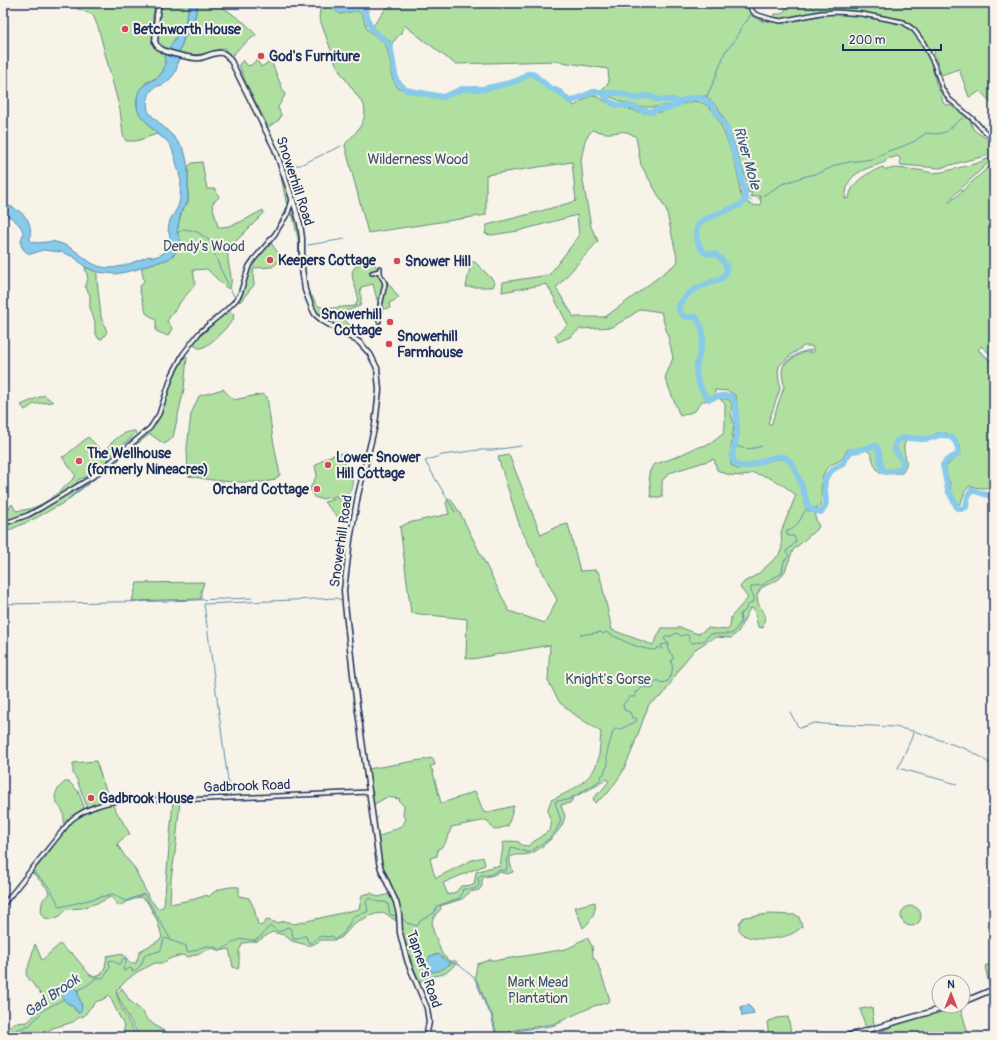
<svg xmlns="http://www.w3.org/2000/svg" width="997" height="1040" viewBox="0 0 997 1040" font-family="Pangolin,sans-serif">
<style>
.green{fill:#b0e0a0;stroke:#66887f;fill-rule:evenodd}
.water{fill:#88cae9;stroke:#5c8cb1}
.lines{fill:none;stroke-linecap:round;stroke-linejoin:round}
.stream{stroke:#5c8cb1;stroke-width:1}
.river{stroke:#88cae9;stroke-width:6}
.minor-casing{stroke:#1b2f5e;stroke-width:6}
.tertiary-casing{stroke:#1b2f5e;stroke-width:7}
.minor{stroke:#f7f3e8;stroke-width:3}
.tertiary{stroke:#f7f3e8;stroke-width:4}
.poi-dot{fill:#d1495b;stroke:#f7f3e8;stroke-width:1.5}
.labels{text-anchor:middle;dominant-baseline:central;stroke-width:4;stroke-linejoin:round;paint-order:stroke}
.poi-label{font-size:14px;font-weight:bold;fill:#1b2f5e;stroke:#f7f3e8;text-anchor:start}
.park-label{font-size:14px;fill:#39526b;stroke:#f7f3e8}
.street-label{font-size:14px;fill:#1b2f5e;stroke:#f7f3e8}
.water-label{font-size:15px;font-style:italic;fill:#365681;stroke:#f7f3e8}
</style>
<rect width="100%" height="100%" fill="#f7f3e8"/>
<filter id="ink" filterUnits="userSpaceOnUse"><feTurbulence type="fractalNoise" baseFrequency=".025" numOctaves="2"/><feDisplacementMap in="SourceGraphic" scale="8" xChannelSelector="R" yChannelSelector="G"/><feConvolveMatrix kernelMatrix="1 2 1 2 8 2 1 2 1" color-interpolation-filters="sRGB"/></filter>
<g filter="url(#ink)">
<!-- green -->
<g class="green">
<path d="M48 3H155L153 15 152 44 154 48 166 53C164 60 166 69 161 74 157 78 152 80 147 82 140 87 135 98 137 107 138 112 148 122 151 128L153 129 157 134 136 141H126L123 135 120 110 102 42 98 27 93 15 69 5 53 6Z"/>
<path d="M160 3H190L185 23 168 50 160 46 158 42Z"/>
<path d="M198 3H217L246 24 256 35 240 47 233 55 231 56 225 50V48H223L222 49C204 53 197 57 179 53L184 38 193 25Z"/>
<path d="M321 3H332L335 11 340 14 357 11 362 14 367 29 383 42 387 48 391 66V74L393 80 398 88 406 90 443 97 462 89H483L510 83 521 79 527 74H533L550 88 560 92 574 106 585 99 593 95C600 97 603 100 609 104 615 107 621 107 627 108 631 109 634 111 638 112 645 114 653 113 660 112 678 109 694 92 711 109 722 121 735 161 738 177 740 183 739 190 741 195 744 203 754 207 761 205L760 196 751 197V192H748L747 182 727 124 717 106 706 96H691L673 105 654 107H641L622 102 611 97 602 89 609 83 608 69 555 61 455 64 404 25 401 33 392 43 381 34 373 26 390 3H747C757 38 815 13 840 13 860 14 879 19 898 24L901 19 864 13 838 10 822 11 811 3H994V16H992V21L994 34V106L980 91 974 95 969 97 959 69 941 75 938 63 934 55 935 49 926 54 931 62 934 74 936 84 941 94 943 102 945 105H950L965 116 971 122 973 129 978 133 987 139 994 142V154L965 161 940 168 901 165 900 164V158L897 156 892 158H888L885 162C871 168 852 170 847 187 846 191 846 195 845 199L849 198C852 180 868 173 883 167L886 170 895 168 918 170 933 173 942 172 978 163 994 156 987 164 948 201 950 202 993 163 994 160V357L981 346 978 350 994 364V485L986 488H980L970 486 965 491 961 503 958 504 951 492 950 484 946 471V466L961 453 960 445 948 433H937L930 437H922L908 436C907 439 905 442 904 445 903 456 911 463 902 473 896 473 887 475 882 473 871 469 875 453 866 450 862 450 856 452 853 453L848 449C846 452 844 456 842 459 838 463 832 463 828 467 818 477 823 493 820 506L815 508C812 508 811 508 810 506 807 502 807 496 805 491 804 484 794 462 789 458 778 448 756 464 745 465 742 465 739 464 736 463 732 453 737 444 738 434 738 430 738 425 738 421 737 412 739 404 735 395L728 391 715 390 714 400 702 401 695 411 680 416 665 378 673 358 669 340 661 312 641 309 613 327 580 329 570 337 558 342 555 335 560 332 568 325 547 284 502 292 503 282 549 275 579 236 577 215 518 231 492 235 485 234 487 225 534 213 576 201 572 162 486 175V215L368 233 345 146 346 143C356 132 368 122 364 105L341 73 336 64 319 17ZM592 130C598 131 606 134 611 133 624 132 624 129 636 137L641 165 666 209 678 262 630 299 605 317H574L556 288 598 241 591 227 583 181 581 160 585 140ZM804 346H812L814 352H804L790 360 783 366 782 372 784 387 771 425 768 423 780 389 778 372 779 366 792 354Z"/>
<path d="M787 3H807L819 12 793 18 780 19 771 18 775 14H781L785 11Z"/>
<path d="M243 60 248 66 251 65 257 60 261 67 271 61 285 95 278 107 281 115 279 120 268 127 246 83 239 65Z"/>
<path d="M202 162 207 189H215L219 197 212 204 218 227C234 228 249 217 263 210L264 213 229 248C224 262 236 278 229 289L224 286 207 269 193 270 195 282 194 286 181 301 167 321 172 328 168 336 156 331V320L146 313 139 288 144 281 142 272V267L150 264 159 262 174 255 181 244 179 237 177 235 176 230 178 228V225L182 210 188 202V167L192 163Z"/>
<path d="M280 172H281L290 197V203L285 213 284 214 287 206Z"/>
<path d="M291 213 294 215C303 230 300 256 301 274L300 275 298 239 293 216 291 215 288 217 289 214Z"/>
<path d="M271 243 282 259 272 267 254 268 253 274 254 285 240 302 238 300 251 266 258 256Z"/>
<path d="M373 262 399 298 389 303 390 308 381 309 379 308 373 284 361 287C359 293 363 298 360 306L344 312 342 314 346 321 361 338 355 337 318 315 312 307 307 290 312 296 317 305 321 307 332 308 355 306C365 294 342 273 358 265 363 262 368 265 373 262Z"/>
<path d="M471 262H475L495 282 493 287H466Z"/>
<path d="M85 267 97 272V279L101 317 107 332 102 339 98 338 95 332V322L90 308V295L85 286 88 279Z"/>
<path d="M229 311 234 314 233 320C227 327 210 346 201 348 198 349 195 346 192 344L195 341 218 320Z"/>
<path d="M184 355 187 357 184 389 173 437 169 441 164 444 150 434 137 444 124 455V452L128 448 149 432 160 417 172 380Z"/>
<path d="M223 389 233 400 263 394 267 397 273 439 280 475 274 480 266 482H232L212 480 188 476 187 448 191 414 199 396Z"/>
<path d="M44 395 53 402 34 404 25 410 21 405Z"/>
<path d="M720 399H728L732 404 731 414 734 425 730 455 731 465 737 469 747 468 772 460 783 459 789 461 801 487 805 505 808 511 816 513 815 517 819 527 793 550 785 571 779 579 761 588 757 595 758 603 765 616 763 628 758 627 754 609 750 608 738 632 731 638 716 637 708 641 694 650 682 665 663 695 649 704 631 753 622 773 608 793 595 803 593 798 602 790 609 781 606 779 598 785 574 797 570 803 561 805V806L565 816C564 819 564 822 562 825 558 834 538 852 529 854 521 856 519 853 510 857V863L513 872 507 874 499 872C492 877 488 875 482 879V886L479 890 470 892 462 899 440 906 441 909 436 914 432 921 433 930 442 954 449 961H455L457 962C451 970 444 975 435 976 429 978 425 977 420 982L412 964 409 953 402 933 400 911 396 896 382 867 383 866 381 862 377 842 378 840 377 836 379 837 403 825 406 819 403 816 404 806 399 801 400 799 387 797 373 805 372 795 373 793V792L371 790 368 769 433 758 435 765 430 766 431 769H432L441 803 464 796 475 791 484 813 514 806 508 826 494 830 487 820 451 827C451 831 449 832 448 836 445 843 445 846 438 849L437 856 430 858 433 871 436 878 472 860 483 857 485 865 443 883 448 895 456 892 461 886 474 885 476 872 492 867 500 866 503 847 502 843 512 841 519 842 521 845 528 846 543 835 550 830C553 819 550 822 548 813 547 809 550 804 551 800 568 793 591 781 597 763 600 755 600 741 601 732L578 717 560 703 548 681 550 645 472 659 466 658 467 619 411 613 400 527 408 523 449 514 446 502 450 498 460 513 509 611 545 623 557 600 520 527 498 457 509 455 541 535 556 527 568 524 580 571 597 570 600 576 612 630 653 645 662 628H682L698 634 708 628 727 630 730 627 731 617 748 598 740 587 744 582 758 574 779 555 782 548 781 532 796 495 783 485 768 477 753 473 743 476 729 475 717 470 714 459 669 473 662 481V497H651L649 473 653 465 676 457 695 448 710 444 723 434 725 426V404Z"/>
<path d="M135 431 136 433 112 455 107 452 106 448C116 439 121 432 135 431Z"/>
<path d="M88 437 105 454 109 459C102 465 95 472 88 476 85 478 82 478 79 479 77 484 74 485 70 488 52 502 29 516 5 520L3 518V510L9 508 12 504 16 511C21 510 25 510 29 509 46 505 64 488 76 476L62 457 65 456Z"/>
<path d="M344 453 346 472 353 478C352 483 352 490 348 494L321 499 314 497 310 488 317 475 315 466C326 457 329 455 344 453Z"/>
<path d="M118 458 120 459 65 502 36 518 3 533V527L45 508 98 475 115 459Z"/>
<path d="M348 497 341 517H338L324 502 335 499Z"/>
<path d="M204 582 201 592V599L132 601 137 583Z"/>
<path d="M96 761 103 782 110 800 96 805 94 804 88 807H87L77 780 73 773V763Z"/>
<path d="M65 782H69L78 791 84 807 81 812 76 814 64 825C64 821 64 816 63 812 62 808 57 805 56 801 53 794 59 786 65 782Z"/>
<path d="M173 801H180L175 853 171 879 170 904 195 899 207 895 208 897C211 895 213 892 216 891 221 888 233 886 239 887V896L249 898 254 908 258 925 261 926 267 920 277 923 285 921 294 924 359 909 362 895 371 893 378 897 390 894 396 909V921L385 913 375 914 356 922 341 938 334 940H321L312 945H307L292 941 284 935 272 932 258 941 243 943 239 951V965L238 969 233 967 229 949 220 951 212 948 189 957 182 955 171 958 162 963H155L137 972 128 979 116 991C118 1004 130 1026 138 1037H125L124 1034V1026L109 995 102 1000 97 1001 89 1009 84 1016 78 1018 73 1022 53 1028 42 1035 41 1037H3L13 1023 28 1022 42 1007 49 1002 39 992 26 975 35 944 42 960 60 944 68 952 72 953 89 974 94 977 101 975 105 967 107 956 117 954 124 955 130 963H136L140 951C148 946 155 944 162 938L161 933 157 920 146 900 140 897 126 902 119 906 111 897 100 902 82 908 67 909 60 916 53 919 45 918 41 912C42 902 41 900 49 894L47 888 32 872C39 865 51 853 54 843 61 835 68 824 77 818 87 811 100 808 112 804L130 834 122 839 117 844 126 858 134 867 149 898 158 909 164 906ZM59 988 78 991V997L82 1006 78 1013 72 1006 66 1002Z"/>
<path d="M595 902C597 911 590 923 583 928L575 907Z"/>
<circle cx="911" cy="916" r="10"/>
<path d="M770 914 796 915 799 917 802 926C793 939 760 942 746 936 743 935 741 932 739 930V923L744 917Z"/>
<path d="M587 937 592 946 593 957 597 962 610 1000 606 1003 594 1006 554 1024 515 1030 498 1037 497 1036 492 1014 488 1009 480 988 475 977 477 964 489 960H498L524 956 566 949 575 945 578 942 585 939Z"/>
<path d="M994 963V987L990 989 985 966Z"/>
<path d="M122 988 129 1000 143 1012 146 1018 157 1027 166 1032 171 1037H140L128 1017 117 994Z"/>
<path d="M960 1006 969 1037H861L876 1034 893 1026 907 1021Z"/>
<path d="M872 1007 874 1025 866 1028 860 1009Z"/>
<path d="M788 1017 792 1037H769L767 1022 776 1018Z"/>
<path d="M722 1031 724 1032 725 1037H698V1034L710 1033Z"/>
</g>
<!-- water -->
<g class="water">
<path d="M190 3H198L193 25 184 38 179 53 168 50 185 23Z"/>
<path d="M166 53 179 57V61L177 62C179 71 170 81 162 85 159 86 156 86 153 89 147 94 146 106 149 113L173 136 182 147 185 153 188 167V202L182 210 178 225V228L177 230C177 234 181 239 181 242 180 249 172 257 167 260H165L159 262 150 264 148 265 135 270 116 274 97 272 85 267 74 257 61 252 43 250 31 254C24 252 20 247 21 240 22 237 23 236 23 233 23 226 10 215 3 214V204C13 206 29 215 30 227 31 231 30 236 30 240 35 246 48 240 56 242 71 246 78 253 90 262 109 275 131 263 149 256 155 259 162 254 167 251L170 236 168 230 170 220 178 207 180 199 181 181 175 158 171 146 166 140 157 134 153 129 151 128C148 122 142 119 139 113 137 110 137 105 137 101 137 82 152 84 161 74 166 69 164 60 166 53Z"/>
<path d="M438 954C443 957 446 962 452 963 448 965 443 970 438 971 434 973 425 972 426 965 426 962 429 959 430 956Z"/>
<path d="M64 982 69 983 78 991C78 999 85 1006 80 1013H78C76 1010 74 1007 71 1005 70 1004 67 1003 66 1002 60 997 57 987 64 982Z"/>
<path d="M748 1005 753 1010 754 1014 742 1016 741 1007 742 1006Z"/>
</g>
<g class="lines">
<!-- stream -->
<g class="stream">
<path d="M705 100 715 79 725 52 733 43 742 26 747 21 750 15 764 22"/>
<path d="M326 153 341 146"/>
<path d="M285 165H300L324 154"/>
<path d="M746 199 752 201"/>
<path d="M758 199 782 184 803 177 822 172 836 165 849 162 872 159 888 151 901 147 915 141 926 133C950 136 946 129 963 118"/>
<path d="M177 233 184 229 190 230 197 232 209 240 213 250 220 268 234 296"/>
<path d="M308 245 345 239"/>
<path d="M979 351 994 363"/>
<path d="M795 352 797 351"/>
<path d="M784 364C793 355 801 351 812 350"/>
<path d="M127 443C136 436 146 430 153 420"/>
<path d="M735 444C743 451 751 449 762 446"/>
<path d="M69 498 90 481"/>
<path d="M455 512 425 461 442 455 458 453 478 450H493L521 446"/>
<path d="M3 604 166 601 252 598"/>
<path d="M580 635 601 632 603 634 606 632C622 640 637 649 655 650L658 647 661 649 662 648 661 646V645L668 644"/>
<path d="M353 654 364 734"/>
<path d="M217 698 204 604 337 598 341 600"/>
<path d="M217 699 230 796"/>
<path d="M790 712 797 725 800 728 814 723 824 724 895 727 917 732 966 749 981 757 994 767"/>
<path d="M913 732 912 737 898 768 957 784"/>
<path d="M43 857 68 827"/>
<path d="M32 870 50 888 60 907 113 894 125 901 144 894 171 940"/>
<path d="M402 918 407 923 417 926 421 920 434 913 437 906 460 898 463 889C469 889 475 891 479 885L478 877 481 875H489L499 870 505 871H506L507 866 506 860 510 853 511 848 512 847 526 852H530L549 839 555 832 561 821 555 802 556 801 568 800 601 780V776L604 774 605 770 608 765C606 755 607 751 610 742 612 737 611 733 615 729H621L637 721 636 718H632L630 712 624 710 623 705 629 697H635V692H638L642 687H646L651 689 653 688 654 681H659L662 683 668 681C672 674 674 670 671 661L673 659V656L668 650 669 644 664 639 666 636H671L677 633 681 636 687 634 689 637V641L692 643C697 643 699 640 704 641L707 637 711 634H732L741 622 740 614 745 611 747 606 754 601V596L751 592V587L754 586 763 585 769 580 779 575 782 572 784 561 789 556 786 551 791 547 796 541 794 536H788L786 531C797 531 802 515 808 506"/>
<path d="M452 963 459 965 473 977 476 981 487 1009 491 1014 496 1037"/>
<path d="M77 991 89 984 96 978H102L105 976 110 967 109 961 112 960 118 964H120L123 959 124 958 127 959C127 963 123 966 123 970L124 971 130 968 132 969V972C142 967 141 964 145 955L160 951C163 947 162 941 165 938L172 941 184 945 186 946 187 952C194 952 201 946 209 946 214 946 218 949 222 950 227 946 236 940 242 939 247 938 252 942 257 939 263 936 265 929 271 926 275 928 276 933 282 931L285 928 289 927 292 931 293 939H298L304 936H306L308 942 310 943 321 936 328 937 332 936 335 939 343 934 354 916 367 912 368 911 366 902 368 899 370 898 378 902H385L388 904 390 914 395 916"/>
<path d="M915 1018 928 1015"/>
<path d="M880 1031 897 1024"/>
<path d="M8 1037 16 1030 30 1025 45 1009 64 999"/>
<path d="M498 1037 515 1031 552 1026 562 1022"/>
<path d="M859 1037 877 1032"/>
</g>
<!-- river -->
<g class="river">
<path d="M336 3 337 9 341 10 360 8 366 12 369 23 372 29 390 45 396 80 406 90 443 97 462 89H483L510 83 521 79 527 74H533L550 88 560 92 570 102 593 92H598L602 93 610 102 618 105 631 106 641 110 651 112 659 109 670 108 684 100 693 98H701L705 100 712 105 726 127 733 150 739 167 746 199 740 205 703 220C694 228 695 235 699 245 701 248 701 251 705 253 707 254 711 253 714 254 716 254 717 255 719 257 726 263 730 270 722 278L697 288 689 293 679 305V310L682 315 685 317H695L697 318 702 328 703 338 696 368V372L698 382 704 394 709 399C717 397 723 394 732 397L735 404 737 427V434L732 455 734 463C744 469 747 467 757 463 765 460 776 455 784 457 795 459 805 496 808 506 811 511 816 511 821 512 836 497 808 479 843 464L846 458 851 451C859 451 866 448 874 446H876C883 454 876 463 885 472 892 471 903 472 903 462L894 448C895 445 895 442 898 440 906 435 917 440 926 439 934 438 941 432 950 437 953 439 955 439 956 443 958 447 959 450 958 454L946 461 943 465 948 490 957 507 961 509 966 507 968 496 972 490 990 496 994 495"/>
<path d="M602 93H618L634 98 646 96 652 97 658 100H674L679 103"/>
</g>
<defs>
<g id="minor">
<path d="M748 3 751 9 755 14 771 19 781 21 821 13 837 12 862 14 903 22 914 30 923 42 934 64 942 88 949 99 973 119 984 131 994 139"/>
<path d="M372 273 379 271"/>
<path d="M379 321 380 306 385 284 384 281 380 274V268"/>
<path d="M3 524 28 515 41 508 94 476 150 428 159 414 172 375 183 354 199 333 208 325 225 311 236 300 240 294 249 266 254 259 266 245 275 234 288 213 292 200"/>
<path d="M3 905 71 820C86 808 106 802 125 800L206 799 369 792"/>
</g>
<g id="tertiary">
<path d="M159 3 157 15 155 42C156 45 158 47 161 49 167 53 193 59 200 58 207 57 215 51 222 53 226 54 229 58 231 61L275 149 295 207 300 224 302 238V268L305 290 312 308 315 314 323 321 359 342 370 354 377 368 379 390 375 425 358 495 350 540 344 590 345 604 354 683 379 862 381 869 396 902 399 914 400 933 403 945 408 963 427 1008 429 1022 426 1037"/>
<path d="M963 1002 994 989"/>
<path d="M844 1037 951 1006"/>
</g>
</defs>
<!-- minor casing -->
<use href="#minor" class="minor-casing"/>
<!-- tertiary casing -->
<use href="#tertiary" class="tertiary-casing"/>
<!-- minor -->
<use href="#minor" class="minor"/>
<!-- tertiary -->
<use href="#tertiary" class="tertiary"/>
</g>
</g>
<!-- markers -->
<g class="poi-dot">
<circle cx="125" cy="29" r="4"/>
<circle cx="261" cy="56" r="4"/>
<circle cx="270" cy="260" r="4"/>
<circle cx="397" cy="261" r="4"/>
<circle cx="390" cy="322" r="4"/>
<circle cx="389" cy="344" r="4"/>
<circle cx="79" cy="461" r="4"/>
<circle cx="328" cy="465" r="4"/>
<circle cx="317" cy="489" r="4"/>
<circle cx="91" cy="798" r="4"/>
</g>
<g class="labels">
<!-- poi labels -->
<g class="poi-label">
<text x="133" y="29">Betchworth House</text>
<text x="269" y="56">God's Furniture</text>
<text x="278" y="260">Keepers Cottage</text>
<text x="405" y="261">Snower Hill</text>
<text x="382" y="314" text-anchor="end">Snowerhill<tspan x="382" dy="16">Cottage</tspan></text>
<text x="397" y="336">Snowerhill<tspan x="397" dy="16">Farmhouse</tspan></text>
<text x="87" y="453">The Wellhouse<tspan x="87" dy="16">(formerly Nineacres)</tspan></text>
<text x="336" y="457">Lower Snower<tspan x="336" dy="16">Hill Cottage</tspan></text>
<text x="309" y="489" text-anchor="end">Orchard Cottage</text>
<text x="99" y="798">Gadbrook House</text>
</g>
<!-- park labels -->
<g class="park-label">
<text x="418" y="159">Wilderness Wood</text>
<text x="204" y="246">Dendy's Wood</text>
<text x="608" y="679">Knight's Gorse</text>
<text x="538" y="982">Mark Mead<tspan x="538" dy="16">Plantation</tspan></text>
</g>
<!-- street labels -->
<g class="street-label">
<text transform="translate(295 181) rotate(72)">Snowerhill Road</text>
<text transform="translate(341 541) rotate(-82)">Snowerhill Road</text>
<text transform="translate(247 786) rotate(-2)">Gadbrook Road</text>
<text transform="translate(424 969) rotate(71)">Tapner's Road</text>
</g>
<!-- water labels -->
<g class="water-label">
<text transform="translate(747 158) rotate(74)">River Mole</text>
<text transform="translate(52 996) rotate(-35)">Gad Brook</text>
</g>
</g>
<!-- margin -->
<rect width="997" height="1040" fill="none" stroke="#f7f3e8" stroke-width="16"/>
<rect x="8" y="8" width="981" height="1024" fill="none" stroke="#1b2f5e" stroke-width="1.5" filter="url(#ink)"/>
<!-- north arrow -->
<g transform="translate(951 994)"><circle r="19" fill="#f7f3e8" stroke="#9fa5b1"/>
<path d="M0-3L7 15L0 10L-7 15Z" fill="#d1495b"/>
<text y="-6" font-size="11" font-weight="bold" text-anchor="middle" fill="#1b2f5e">N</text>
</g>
<!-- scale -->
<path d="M843 44v6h98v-6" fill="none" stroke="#1b2f5e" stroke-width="2"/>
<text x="849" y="44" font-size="12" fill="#1b2f5e" stroke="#f7f3e8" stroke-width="3" paint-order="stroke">200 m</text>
</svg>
